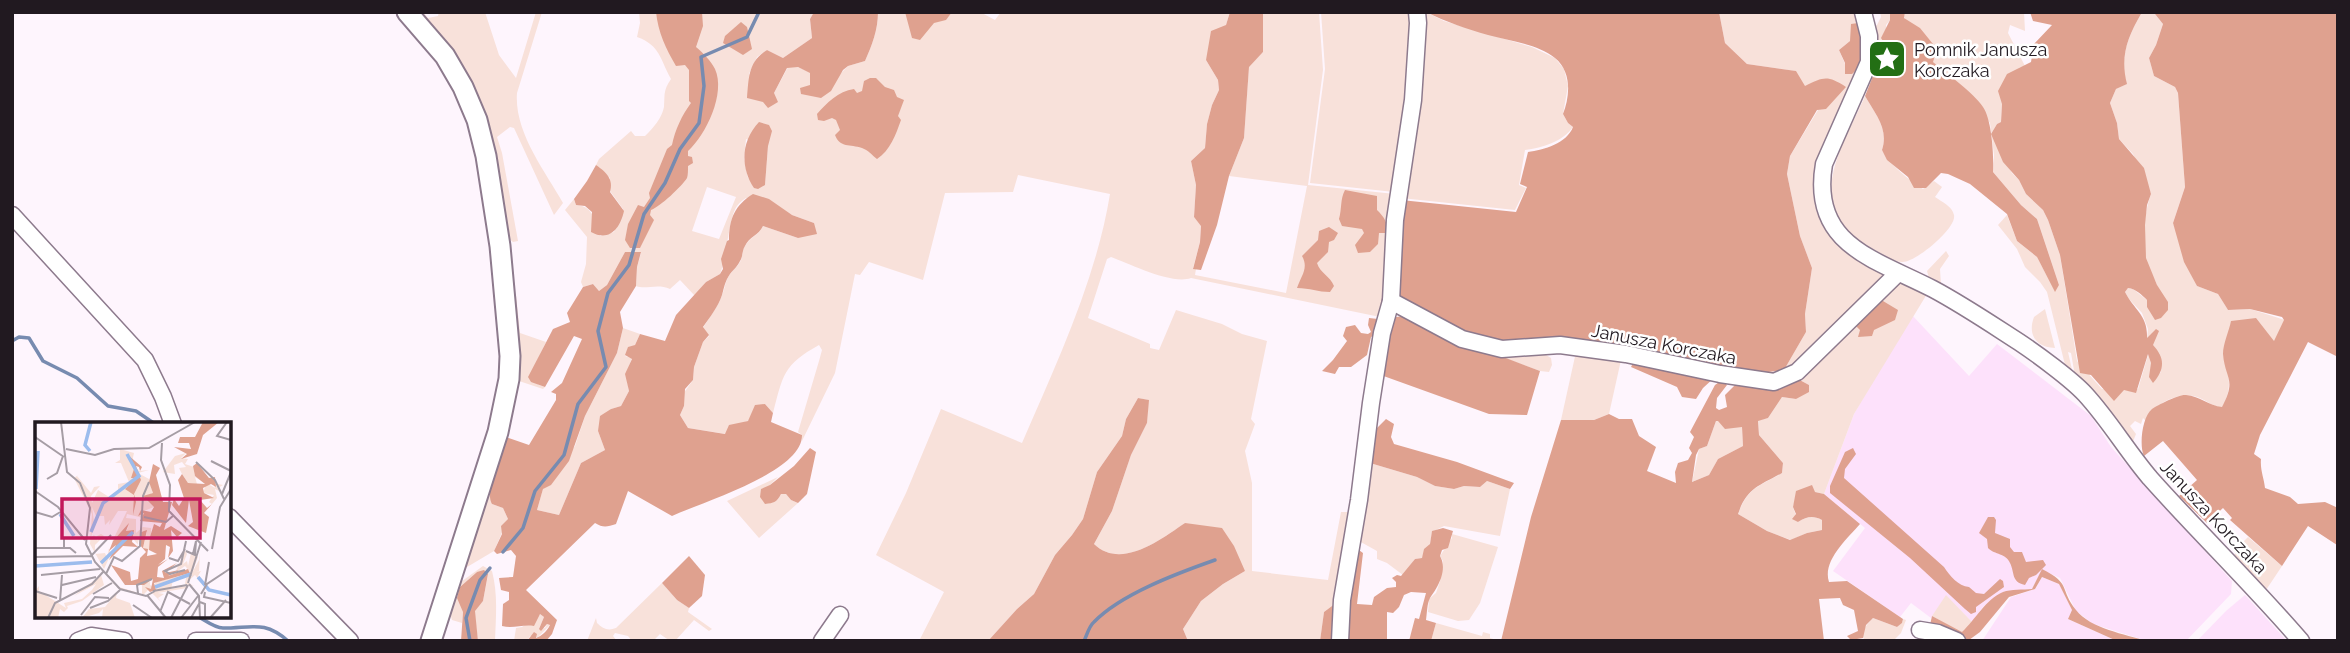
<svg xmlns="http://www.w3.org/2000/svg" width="2350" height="653" viewBox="0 0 2350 653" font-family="Raleway,sans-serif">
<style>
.built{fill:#fde1fb}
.green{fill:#f8e1da;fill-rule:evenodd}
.forest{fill:#dfa18f;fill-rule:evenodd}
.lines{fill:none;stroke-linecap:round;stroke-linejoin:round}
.stream{stroke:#778bb0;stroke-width:3.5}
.minor-casing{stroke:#8d7a8d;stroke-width:19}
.major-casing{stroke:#8d7a8d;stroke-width:23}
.minor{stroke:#fff;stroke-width:16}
.major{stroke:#fff;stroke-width:19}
.labels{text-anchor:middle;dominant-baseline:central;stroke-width:5;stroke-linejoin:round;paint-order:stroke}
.poi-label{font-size:18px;fill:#211920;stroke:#fff;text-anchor:start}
.street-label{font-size:18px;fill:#211920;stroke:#fff}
.inset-river{fill:none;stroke:#9cbced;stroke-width:3.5}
.inset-road{fill:none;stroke:#a69da5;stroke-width:2}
.view{fill:#c2185b;fill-opacity:0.15;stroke:#c2185b;stroke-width:3.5}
.inset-edge{fill:none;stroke:#211920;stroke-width:3.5}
</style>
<rect width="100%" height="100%" fill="#fef5fd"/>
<!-- built -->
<g class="built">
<path d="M1912 315 1969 376 1997 344 2091 416 2111 447 2232 581 2231 594 2186 641H2147L2093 624 2076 611 2060 578 2042 570 2032 589 2003 592 1984 606 1972 622 1946 596 1931 618 1911 603 1900 617 1833 571 1865 528 1824 494 1854 414Z"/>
<path d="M2042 577 2059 584 2072 610 2068 619 2117 641H1982L2011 597 2035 589Z"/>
<path d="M2245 595 2287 641H2197L2226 611Z"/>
</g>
<!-- green -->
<g class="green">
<path d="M417 12H423L428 18 438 16 439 12H485L499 55 516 78 536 12H542L517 93C514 132 545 171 563 203L554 215 514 128 510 127 497 137 502 153 518 241 513 242 508 238 499 186Z"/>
<path d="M639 12H814L810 19 812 38 783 58 767 50 757 57 749 74 774 93 788 67H798L810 72 811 85 801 94 838 76 848 66 865 61C872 45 878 30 878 12 886 12 894 11 901 12 922 15 933 33 952 12H980L995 20 1001 12H1230L1226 25 1206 60 1218 80 1219 90 1212 105 1207 124 1205 148 1191 161 1196 185 1194 217 1201 225 1200 242 1193 268 1196 269 1195 275 1286 293 1307 186 1229 176 1244 138 1249 66 1263 52V12H1319L1323 70 1308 185 1395 194 1380 317 1191 278C1172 285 1130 264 1111 257L1107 259 1088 318 1150 344V348L1159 350 1176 310 1222 324 1242 334 1267 341 1251 419 1255 424 1245 451 1252 483V571L1328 580 1341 512H1348L1352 516 1336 603 1324 612 1320 641H1188L1183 629 1201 601 1223 584 1245 571 1185 523C1160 540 1121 570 1094 544L1112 511 1131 455 1147 423 1148 400 1138 398 1126 419 1122 436 1097 472 1083 519 1072 535 1055 555 1034 594 1017 609 988 641H919L944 592 876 555 906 493 941 409 1022 443C1057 362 1096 280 1110 194L1018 175 1013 192 945 193 923 280 869 262 860 275 855 274 835 373 802 441V435L798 432 819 361 822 350 819 345C783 365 783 375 773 413L765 404 748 421 739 424 726 434 688 428 680 415 684 406 683 394 693 380 694 367 703 342 709 336 703 328C709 318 719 305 722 295 725 288 725 281 730 274 733 270 738 266 740 262 743 257 742 250 745 246 750 237 759 235 763 226L798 238 814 223 746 198C743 200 740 202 737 206 729 216 727 257 720 274L706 282 695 296 680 280 670 289C657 283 646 290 636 286L637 267 641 253 625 252 607 285 599 291 593 284 583 287 581 282 586 264 587 237 565 210 574 199 576 205C594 206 595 222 600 236L614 232 623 209 610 191V178L596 165 599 159 631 131 635 136H645C653 128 662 118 664 107 665 94 663 91 671 79 660 59 660 45 637 37L640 23ZM746 139 768 146 765 185 748 178 744 159ZM707 187 736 197 719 239 692 231Z"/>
<path d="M1321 12H1412L1413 41 1394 192 1310 183 1325 69Z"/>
<path d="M1418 12H1426L1444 21 1532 47 1555 58 1564 69 1568 86 1563 114 1568 123 1573 127C1563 141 1543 148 1525 150L1519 185 1526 188 1515 210 1401 198Z"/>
<path d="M1719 12H1855L1858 23 1850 41 1839 50 1845 64 1854 69 1861 66 1821 153 1817 202 1882 270 1884 278 1800 364 1784 370 1806 332 1805 314 1812 268 1800 236 1787 174 1790 156 1818 110 1795 71 1747 64 1725 43Z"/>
<path d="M1880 12H1890V20L1886 25 1888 50 1892 55 1895 65 1877 66V57L1888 61 1889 57 1877 55 1878 39 1875 26 1877 25 1881 17Z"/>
<path d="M1905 12H2024L2025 31 2010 25 2008 33 2025 66 2019 68 2002 104 2001 122 1997 124 1991 134 2012 173 2019 180 2026 194 2043 210 2048 220 2060 255 2077 361 2102 389H2138L2149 352 2151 363 2161 373 2147 339 2148 329 2142 313 2129 299 2125 292 2128 288 2133 289 2147 300 2157 285C2154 277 2148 268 2146 259 2142 240 2144 213 2151 194L2133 154 2119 139 2117 123 2110 103 2116 89 2126 84C2120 57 2127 38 2141 14H2155L2163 24 2156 45 2149 58 2154 76 2175 87 2178 93 2185 187 2173 223 2197 286 2218 294 2228 310 2250 309 2285 320 2274 342 2223 353C2229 374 2233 388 2222 408 2212 406 2206 400 2197 397 2179 391 2153 404 2146 421L2143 418 2141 424 2135 421 2130 426 2136 434 2132 444 2108 409 2075 376 2071 353 2068 352 2073 374 2066 369 2047 292 2040 282 2025 267 2017 249 1998 225 2007 215 2017 241 2037 257 2055 291 2059 285 2037 219 2021 205 1993 172 1994 155 1990 123 1963 88 1933 62 1904 17Z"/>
<path d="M1865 96C1875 114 1889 128 1882 150 1890 165 1909 180 1923 189L1934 181 1942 187 1935 197C1942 202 1952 206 1954 215 1957 228 1915 263 1902 262 1895 262 1888 257 1882 254 1858 242 1830 222 1831 191 1832 157 1852 126 1865 96Z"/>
<path d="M1946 251 1949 256 1940 269 1941 285 1929 278 1927 271Z"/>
<path d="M1904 281 1927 294 1854 414 1824 494 1815 492 1796 497 1793 507 1798 522C1807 517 1812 515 1822 520V530L1807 533 1791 540 1767 531 1738 514C1748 487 1758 487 1782 473L1783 463 1759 435 1758 420 1768 418 1782 397 1796 399 1809 385 1796 378 1896 283Z"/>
<path d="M516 295 520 333 546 342 529 377 539 385 545 387 543 389 519 381 507 432 511 299Z"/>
<path d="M2045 309 2055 348C2037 348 2027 335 2034 317Z"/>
<path d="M623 328 640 334 635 345 625 356 632 358 626 374 629 391 621 406 611 409 598 431 605 450 581 463 559 515 537 510 543 489 575 446 585 416 617 353Z"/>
<path d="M1576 352 1621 360 1609 414 1594 420H1561Z"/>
<path d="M1543 353 1551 358 1552 365 1549 372 1540 371 1504 358Z"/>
<path d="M1718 420 1742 427 1743 446 1718 459 1709 475 1692 482 1699 449 1707 446 1716 421Z"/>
<path d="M1369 438 1376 441 1370 463 1417 477 1435 486 1454 489 1464 486 1480 487 1487 481 1510 489 1500 536 1444 526 1432 532 1430 544 1422 558 1415 559 1403 575 1387 563 1377 559V551L1359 541Z"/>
<path d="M498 448 492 504 503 508 508 519 494 551 462 570Z"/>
<path d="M778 477 770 485 765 503C774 503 777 502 781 494H786L791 500 798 503 759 538 727 501Z"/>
<path d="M1452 534 1498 547 1480 603 1469 620 1458 621 1428 612 1429 599 1436 593 1440 581 1443 561 1440 556 1452 538Z"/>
<path d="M2248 537 2282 566 2266 590 2234 555 2244 545 2242 543Z"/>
<path d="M483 566 492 571C498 594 496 617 495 641H478L474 610 483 601 488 575 477 572 460 587 463 612 462 623 452 620 450 613 458 584Z"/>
<path d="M662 583 677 600 689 608 688 612 712 629 709 631 694 620 675 641H670L660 634 653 641H632L628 636 615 633 613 636 617 641H587L596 618 597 623C603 629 608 631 616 628Z"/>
<path d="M1946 595 1972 622 1962 633 1932 616Z"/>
<path d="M540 614 544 617 539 629 545 628 547 624 550 625 538 637 530 636 527 641H514L516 628 522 627Z"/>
<path d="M1873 618 1897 627 1902 623 1903 619 1906 620 1901 633 1893 641 1864 639C1860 632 1868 623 1873 618Z"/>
<path d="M1436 623 1482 636 1483 632 1490 634V638L1500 641H1431Z"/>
</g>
<!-- forest -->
<g class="forest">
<path d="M656 12H702L703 26 696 47C703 53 711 61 715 69 726 93 706 135 688 151V156L692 157 693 163 688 166C688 170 688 175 687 178 682 186 660 207 651 210L650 215 654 220 640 248H630L625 240 628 224 638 205 644 207 650 198 649 193 667 149 672 145C675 130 682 115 691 103L689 101V70L685 65 676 66C666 49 658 32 656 12Z"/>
<path d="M814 12H878C878 30 872 45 865 61L848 66 843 70 831 91 821 98 801 94 800 88 810 85V73L798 67 787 68 774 93 778 102 768 108 763 102 747 98C749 77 748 62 767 50L783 58 812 38 810 19Z"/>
<path d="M905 12H952L946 20 934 23 920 40 912 38Z"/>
<path d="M1230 12H1263V52L1249 67 1244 138 1229 176 1217 225 1201 270 1193 269 1200 242 1201 226 1194 217 1196 185 1191 161 1205 148 1207 124 1212 105 1219 90 1218 80 1206 60 1211 31 1226 25Z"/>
<path d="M1426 12H1719L1725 43 1747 64 1796 71 1805 86C1824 77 1827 75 1846 87L1826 109 1817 110 1790 156 1787 174 1800 236 1812 268 1805 314 1806 332 1784 370 1746 375 1490 343 1448 327 1400 297 1395 283 1401 200 1516 212 1527 187 1520 184 1528 152C1544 150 1567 143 1573 127L1568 123 1563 114C1570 96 1572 72 1555 58 1537 44 1510 41 1488 35 1467 29 1446 22 1426 12Z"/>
<path d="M1890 12H1905L1904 18 1920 28 1937 49 1933 62C1947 74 1974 93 1983 107 1992 120 1994 156 1993 172L2021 205 2037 219 2059 285 2055 292 2037 257 2017 241 2007 214 1970 184 1948 174 1941 173 1926 188H1914L1908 177 1887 160 1882 150C1889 128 1875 114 1865 96L1877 66 1895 65 1892 55 1881 38 1890 20Z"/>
<path d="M2030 12H2338V357L2308 342 2260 435 2254 454 2261 459C2260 470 2264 478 2265 488L2290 497 2298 504 2325 502 2338 508 2337 545 2308 526 2282 566 2230 520 2232 518 2223 508 2207 523 2179 496 2197 480 2163 441 2144 456C2139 446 2142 417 2152 409 2158 405 2179 394 2186 395 2200 396 2209 406 2222 407 2237 379 2225 379 2223 354 2223 344 2229 331 2231 321L2256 318 2274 341 2284 320 2282 317 2250 309 2228 310 2218 294 2197 286 2184 262 2173 223 2185 187 2178 93 2175 87 2154 76 2149 58 2156 45 2163 24 2155 14H2141C2127 38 2120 57 2127 84L2116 89 2110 103 2117 123 2119 139 2144 168 2151 194 2147 205 2145 225 2146 258 2157 285 2168 302V310L2161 318 2155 320 2147 307V300C2142 295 2136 289 2128 288L2125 292C2134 310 2148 315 2147 338L2156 329 2159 331 2153 345C2165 358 2165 369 2153 383L2149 377 2151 363 2148 354 2136 393 2124 390 2114 401 2091 375 2080 373 2060 255 2048 220 2043 210 2026 194 2019 180 2003 162 1991 134 1997 124 2001 122 2002 104 1998 91 2007 74 2031 62 2034 44 2052 25 2033 21Z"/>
<path d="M741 22 747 27 752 49 743 55 723 43 725 36Z"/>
<path d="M1858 23 1863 45 1861 66 1852 74H1845V63L1839 50 1850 41 1851 24Z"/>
<path d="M870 78H876L885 87 894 90 897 97 904 100 898 116 901 120C896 134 890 151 877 159 872 155 868 150 862 148 850 144 840 148 835 135L840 130 836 120 832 118 824 121 818 120 817 114C827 103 838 91 854 89L857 93 862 91 864 81Z"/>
<path d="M759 122 769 125 772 131 768 146 765 185 758 189 754 188C740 167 741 141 759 122Z"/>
<path d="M596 165C606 172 614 179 610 192L624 211C620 229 609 242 591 232L592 212 585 206 576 205 574 199 587 181Z"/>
<path d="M1345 190 1377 196V210C1384 217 1389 223 1386 233H1379L1378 244 1370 252 1358 253 1355 245 1364 233 1362 229 1342 226 1339 219C1342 209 1340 199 1345 190Z"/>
<path d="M753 194 769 199 792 215 814 223 817 234 798 238 763 226C759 235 749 237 745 246 742 250 743 257 740 261 738 266 733 270 730 274 725 281 724 288 722 295 718 307 710 317 703 327L709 335 703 342 694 367 693 380 685 389 684 406 680 415 688 428 725 434 729 425 748 421 755 405 765 404 773 413 771 422 802 435C803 472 702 502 672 516L628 491 616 524C607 527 603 528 595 523L526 590 557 620 552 634 546 641H527L534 632 537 634 536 638C542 636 547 631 550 625L547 624 541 631 539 629 544 617 540 614 534 626C523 624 513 629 502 626L503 604 509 600V592L501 590 499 578 513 577 516 556 511 550 497 554 494 551 502 534 501 526 508 519 503 508 492 504C484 491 501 453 506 437L529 445 556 400V394L551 392 562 383 582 339 574 336 545 387 531 382 528 377 553 329 570 322 567 313 583 287 593 284 599 291 607 285 625 252H641L637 267 636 286 620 312 623 328 617 353 585 416 569 461 551 485 543 489 537 510 559 515 581 463 605 450 598 431 600 416 611 409 621 406 629 391 625 374 632 359 625 355 628 347 635 345 640 334 665 341 676 315 706 282 720 274 723 269 721 259 727 241 729 240C729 219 735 205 753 194Z"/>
<path d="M1329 227 1338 233 1334 240 1329 242 1328 252 1317 263C1320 273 1330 276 1334 286L1330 292C1318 292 1310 288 1297 288 1301 276 1309 268 1302 256L1318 240 1319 231Z"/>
<path d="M1878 298 1898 310 1895 320 1874 330 1872 336 1858 337 1860 330 1855 325Z"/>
<path d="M1403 316 1425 327 1540 371 1527 415 1489 414 1378 374 1390 318Z"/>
<path d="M1369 318 1378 319 1376 334 1371 337 1367 355 1351 367H1339L1335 374 1322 371 1333 360 1347 341 1343 336 1346 327 1355 325 1361 333 1368 334 1371 332 1368 325Z"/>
<path d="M1634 361 1715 377 1703 388 1696 399 1682 397 1677 387 1631 367Z"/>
<path d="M1796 378 1809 385V392L1796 399 1782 397 1768 418 1758 421 1759 435 1783 463 1782 473C1759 486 1747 488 1738 514L1767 531 1790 540 1807 533 1822 530V520C1812 515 1807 517 1798 522L1792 519 1796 514 1793 507 1796 491 1812 485 1815 492 1824 494 1860 524C1847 539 1822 561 1829 582L1847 581 1903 619 1902 623 1897 627 1873 618 1866 625 1863 638 1851 640 1847 636 1858 631 1854 610 1843 605 1840 598 1819 599 1824 641H1501L1531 517 1561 420H1594L1609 414 1619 419H1632L1639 436 1656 447 1647 471 1676 483 1675 472 1678 463 1688 460 1692 453 1689 448 1694 437 1690 432 1715 385 1722 380 1727 385 1717 398 1716 408 1719 410 1727 407 1725 395 1736 384 1771 388ZM1716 421H1718L1725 429 1742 427 1743 446 1718 459 1709 475 1692 482 1696 455 1699 449 1707 446Z"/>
<path d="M1138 398 1149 400 1147 423 1131 455 1112 511 1094 544C1121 570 1160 540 1185 523L1222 528 1234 546 1245 571 1223 584 1201 601 1183 629 1188 641H988L1017 609 1034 594 1055 555 1072 535 1083 519 1097 472 1122 436 1126 419Z"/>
<path d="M1386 419 1394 424 1391 437 1394 444 1457 462 1514 483 1510 489 1487 481 1480 487 1464 486 1454 489 1435 486 1417 477 1370 463 1377 428Z"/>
<path d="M810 448 816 452 807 494 798 503 791 500 786 494H781C777 502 774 503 765 504L760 497 761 489 770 485 794 466Z"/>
<path d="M1853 448 1856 454 1845 469 1844 478 1944 567C1950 576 1958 586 1969 587L1976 593 1984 594 2000 579 2003 581 2004 587 1976 607V612L1971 614 1965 609 1910 558 1830 493V486L1845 452Z"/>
<path d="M1988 517H1994L1996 520 1995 533 2010 539V547L2014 552H2022L2026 562 2043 560 2046 565 2036 575 2029 578 2025 585C2011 582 2015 573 2010 563 2006 553 1995 555 1988 548L1987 539 1979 533Z"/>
<path d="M1443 528 1453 531 1448 548 1442 550 1440 556C1448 570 1438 587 1430 598 1427 603 1427 614 1426 620L1436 623 1431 641H1409L1415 618 1419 619 1426 593 1411 592 1404 595 1399 607 1393 613 1387 612V641H1320L1324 612 1336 603 1356 548 1363 553 1357 604 1372 605 1374 597 1387 588 1396 587V582L1392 578 1397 575 1401 576 1415 559 1422 558 1424 549 1430 544 1432 531Z"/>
<path d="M689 556 705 575 702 596 689 608 677 600 662 583Z"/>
<path d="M2042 569C2072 584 2059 589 2076 610 2091 629 2125 634 2147 641H2117L2068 619 2072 610 2059 584 2042 577 2035 589 2009 597 1980 632 1969 640H1962L1930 625 1932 616 1962 632C1975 620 1986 599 2003 592 2011 589 2023 590 2032 589Z"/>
<path d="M484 570 488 574 483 601 475 611 478 641H461L463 612 457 598 460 587 477 572Z"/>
</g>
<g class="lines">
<!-- stream -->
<g class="stream">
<path d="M12 341 19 337 29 338 43 361 77 378 108 406 136 411 155 424"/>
<path d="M503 552 523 528 535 491 564 455 578 404 606 367 598 331 608 293 629 265 644 214 665 183 680 149 699 123 704 86 701 57 747 37 759 12"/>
<path d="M197 616C205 620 214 628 223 628 252 628 264 620 288 641"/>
<path d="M470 641 466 618 480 580 490 568"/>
<path d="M1084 641C1087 635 1089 626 1094 622 1121 594 1178 573 1215 560"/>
</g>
<defs>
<g id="minor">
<path d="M1863 12 1869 36V62L1824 164C1810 245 1875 259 1933 289 1963 305 1991 324 2019 342 2037 354 2071 379 2085 394 2109 420 2127 451 2150 478 2199 533 2253 585 2301 641"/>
<path d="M12 215 145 360 163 397 173 424"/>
<path d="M1391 301 1462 339 1502 349 1560 345 1626 354 1720 374 1774 382 1797 372 1898 273"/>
<path d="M229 517 350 641"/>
<path d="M1920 630 1938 633 1957 641"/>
<path d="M78 641 91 636 124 641"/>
<path d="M196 641H241"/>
<path d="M822 641 840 615"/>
<path d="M1340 641 1342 600 1359 500 1371 403 1382 333 1391 301 1395 220 1413 100 1418 23 1417 12"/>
</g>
<path id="major" d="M407 12 445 56 463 87 477 120 486 156 500 246 510 356 509 379 498 432 431 641"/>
</defs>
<!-- minor casing -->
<use href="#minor" class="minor-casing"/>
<!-- major casing -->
<use href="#major" class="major-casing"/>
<!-- minor -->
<use href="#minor" class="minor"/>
<!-- major -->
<use href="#major" class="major"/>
</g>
<!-- icons -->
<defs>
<symbol id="sight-square" viewBox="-11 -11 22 22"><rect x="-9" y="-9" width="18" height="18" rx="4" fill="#236f14" stroke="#fff"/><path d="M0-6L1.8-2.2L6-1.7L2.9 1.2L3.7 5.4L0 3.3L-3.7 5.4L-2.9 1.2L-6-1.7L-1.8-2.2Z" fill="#fff"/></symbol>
</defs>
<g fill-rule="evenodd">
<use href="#sight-square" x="1865" y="37" width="44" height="44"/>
</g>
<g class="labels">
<!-- poi labels -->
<g class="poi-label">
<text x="1914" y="49">Pomnik Janusza<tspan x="1914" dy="21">Korczaka</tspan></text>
</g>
<!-- street labels -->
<g class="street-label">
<text transform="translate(1664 344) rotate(11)">Janusza Korczaka</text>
<text transform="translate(2214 517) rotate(47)">Janusza Korczaka</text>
</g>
</g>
<!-- overview -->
<g transform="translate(35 422)">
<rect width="196" height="196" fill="#fef5fd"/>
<path d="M85 27 99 31 97 40 104 49 114 48 103 51 114 57 118 71 108 75 119 85 109 89 108 96 92 92 91 96 101 97V111L108 105 116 106 117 121 114 128 108 126 112 110 106 109 100 133 103 123 96 114 100 111 91 109 94 104 77 120 92 89H83L74 103 75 98 70 103 69 94H61L57 85 59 100 56 116 59 113 63 119 62 114 66 112 69 114 60 123V132L70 131 72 136 74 126 76 131 79 125 69 147 55 122 57 92 39 56 46 51 42 54 56 71 59 65 65 64 56 74 57 81 63 68 74 75 83 69V62L94 60 86 41H80L85 38ZM151 31 146 36 153 37 150 42 159 45 160 54 180 66 178 61 188 63 183 66 186 70 180 67 182 76 177 82 174 80 179 73 168 71 171 62 160 55 162 62 153 61 147 52 144 46 151 45 147 40 139 43 140 52 128 50 140 34ZM150 128 152 132 148 142 152 139 153 144 156 131 163 135 157 151 164 138 165 129 164 149 161 150 166 149 163 154 169 164 160 153 152 160 159 164 150 162 151 156 138 158 136 167 151 164 152 166 123 171 129 172 123 176 126 180 117 171 124 162 118 168H113L108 173H106L85 167 78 161 72 152 84 165 107 172V162L115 160V163L118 165 121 160 156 151 150 144 140 151ZM66 153 69 163 47 179 32 184 33 186 29 190 25 187 23 196 0 195V169L4 164V169L31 186 29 181 47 177 57 168 61 162 39 174ZM82 170 81 176 95 181 100 196H67L68 187 64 191 47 196 54 187 70 185Z" fill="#f8e1da"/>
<path d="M168 0H184L168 13 162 32 146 37 152 32 139 25 156 27 154 21H143L145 15H160ZM93 33 107 45 105 49 104 45 101 44 106 58 99 72 101 80 98 93 99 73 90 67 102 56H96L100 44ZM162 41 174 56 180 55 181 65 176 62 168 66 169 71 179 76 165 78 172 86 177 82 169 91 174 95 171 111 153 104 158 100 154 78 151 101 137 83 139 77 144 84 149 76 143 58 147 52 153 61 170 62 160 54 158 44ZM118 42 125 46 121 53 128 80H137L129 108 136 104 155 116 147 111 142 115 136 108 138 129 133 136 135 125 131 123 130 137 123 143 133 137 123 145 122 155 129 156 127 149 142 141 130 151 144 148 133 154 153 147 155 151 119 161 121 168 115 170 110 165 116 167 118 157 109 163H90L76 143 95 150 96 159 103 157 105 136 111 130 104 122 106 110 112 108 108 126 113 127 112 134 122 132 114 128 115 115 119 102 125 105 127 101 105 99 109 91 103 94 106 88 116 90 119 85 108 74 118 71 114 60ZM94 101 91 109 99 108 97 120 103 125 88 124 74 138 81 123 74 129 78 119Z" fill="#dfa18f"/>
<path class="inset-river" d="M55 29 50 23 56 0M1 67 3 29M25 92 39 114M56 110 68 81 104 54 92 32M66 141 98 110M0 144 57 140M163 155 174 168 196 173M120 165 156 152"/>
<path class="inset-road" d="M26 0 32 50 45 61 55 86 51 122 60 140 85 167 111 174 120 169M192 0 182 14 196 18M0 15 29 35M127 21 126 38 135 63 134 89 173 129M31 27 60 33 79 27 114 26 160 0M176 39 196 49M161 40 180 58 189 77M12 57 22 51 28 34M0 69 23 85 50 118M187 72 196 50M0 90 17 95 27 89M109 95 131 100 139 93M0 126H35L41 131M29 126V116H47M177 127 185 85 196 67M151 129 160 133 161 119 158 132M0 135 56 134 76 113M134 136 143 139 150 127M150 148 135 152 130 149 146 142 151 119M71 152 79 135 87 139 105 124 108 74 114 60M6 153 65 147M153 161 166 120M154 162 164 174 165 196M27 163 61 155M170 163 174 140M0 169 22 176M118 169 152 163M170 170 169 175 196 181M103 171 102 163 117 157M58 172 77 161M166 172 172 162 196 146M112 173 131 196M25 179 27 153M98 183 117 196M55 186 73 179 85 168M125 190 133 170 155 182M46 193 60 175 74 176M13 196 20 181 57 162 68 150M136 196 153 163M146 196 163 174M156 196 165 180 170 182V196M175 196 191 178"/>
<path class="view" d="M27 77H165V116H27Z"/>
<rect width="196" height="196" class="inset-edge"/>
</g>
<!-- border -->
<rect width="2350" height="653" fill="none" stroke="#211920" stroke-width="28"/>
</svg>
